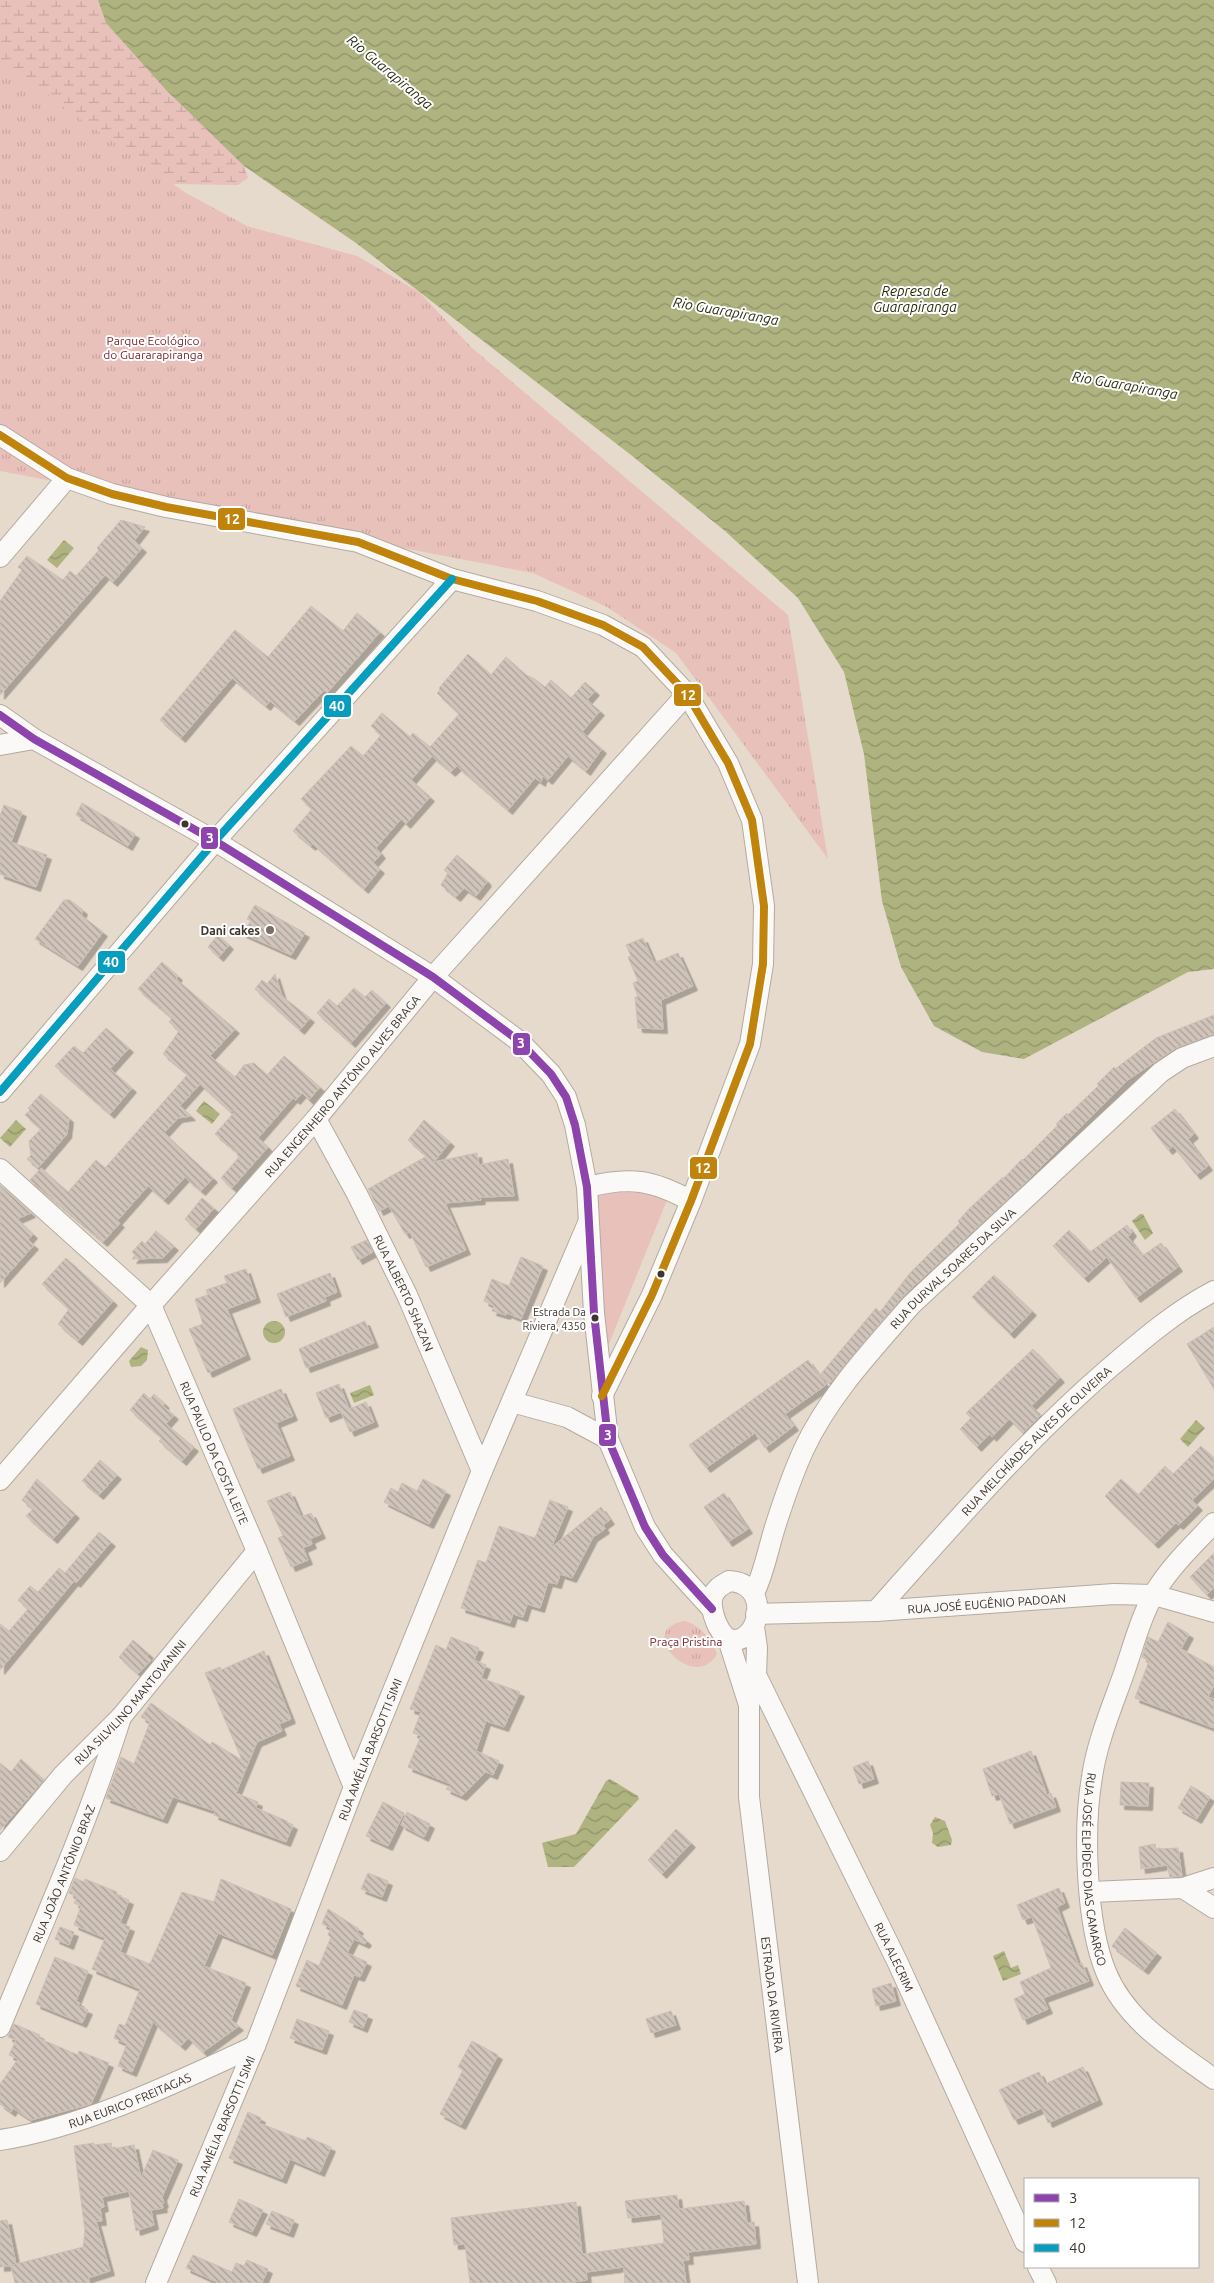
<svg xmlns="http://www.w3.org/2000/svg" width="1214" height="2283" viewBox="0 0 1214 2283" font-family="Ubuntu,sans-serif">
<style>
.grass{fill:#e9c1bb}
.wetland{fill:url(#wetland-marsh)}
.park{fill:url(#park-tufts)}
.water{fill:url(#water-waves)}
.building{fill:url(#building-back-hatch);stroke:#cbc0b7;filter:url(#shadow)}
.lines{fill:none;stroke-linecap:round;stroke-linejoin:round}
.minor-casing{stroke:#b3aa9f;stroke-width:22}
.minor{stroke:#fbf9f7;stroke-width:20}
.bus-1-casing{stroke:#fff;stroke-width:11}
.bus-2-casing{stroke:#fff;stroke-width:11}
.bus-3-casing{stroke:#fff;stroke-width:11}
.bus-1{stroke:#8e44ad;stroke-width:8}
.bus-2{stroke:#c0840d;stroke-width:8}
.bus-3{stroke:#069dbe;stroke-width:8}
.bus-dot{fill:#3e352c;stroke:#fff;stroke-width:2}
.poi-dot{fill:#796f64;stroke:#fff;stroke-width:2}
.labels{text-anchor:middle;dominant-baseline:central;stroke-width:4;stroke-linejoin:round;paint-order:stroke}
.bus-label{font-size:11px;fill:#3e352c;stroke:#fff;text-anchor:end}
.park-label{font-size:12px;fill:#7d252e;stroke:#fff}
.poi-label{font-size:12px;font-weight:bold;fill:#3e352c;stroke:#fff;text-anchor:end}
.street-label{font-size:12px;fill:#3e352c;stroke:#fff}
.water-label{font-size:14px;font-style:italic;fill:#292d0e;stroke:#fff}
.line-badge{stroke:#fff;stroke-width:2}
.badge-label{font-size:14px;text-anchor:middle;font-weight:bold;fill:#fff}
</style>
<defs>
<pattern id="wetland-marsh" width="20" height="14" patternUnits="userSpaceOnUse" patternTransform="scale(1.25)"><rect width="20" height="14" fill="#e9c1bb"/><path d="M1 5h8M5 5V1M11 12h8M15 12V8" fill="none" stroke="#c9a6a1"/></pattern>
<pattern id="park-tufts" width="24" height="20" patternUnits="userSpaceOnUse" patternTransform="scale(1.25)"><rect width="24" height="20" fill="#e9c1bb"/><path d="M3 7l-1-3M5 7V3M7 7l1-3M15 17l-1-3M17 17v-4M19 17l1-3" fill="none" stroke="#c9a6a1"/></pattern>
<pattern id="water-waves" width="16" height="10" patternUnits="userSpaceOnUse" patternTransform="scale(1.25)"><rect width="16" height="10" fill="#afb380"/><path d="M0 5q4-4 8 0t8 0" fill="none" stroke="#909269"/></pattern>
<pattern id="building-back-hatch" width="6" height="6" patternUnits="userSpaceOnUse" patternTransform="scale(1.25)"><rect width="6" height="6" fill="#d0c4bb"/><path d="M-1 5l2 2M0 0l6 6M5-1l2 2" fill="none" stroke="#aaa098"/></pattern>
<filter id="shadow"><feDropShadow dx="4.5" dy="4.5" stdDeviation="0" flood-color="#0004"/></filter>
</defs>
<rect width="100%" height="100%" fill="#e6dacc"/>
<!-- grass -->
<path class="grass" d="M643 1188 667 1200 604 1356 593 1189Z"/>
<!-- wetland -->
<path class="wetland" d="M0 0H98L106 23 166 90 244 166 248 178 238 185 173 184 0 216Z"/>
<!-- park -->
<g class="park">
<path d="M0 63 42 92 60 101 62 106 186 193 247 226 357 256 419 292 472 348 788 615 828 859 676 653 607 607 533 573 0 471Z"/>
<path d="M685 1621C700 1625 712 1640 717 1654 695 1694 632 1629 685 1621Z"/>
</g>
<!-- water -->
<g class="water">
<path d="M98 0H1214V969L1188 972 1024 1059 982 1052 934 1026 901 967 882 901 864 754 844 672 798 598 725 531 631 455 356 243 244 166 166 90 106 23Z"/>
<path d="M64 540 74 548 57 568 47 560Z"/>
<path d="M204 1101 220 1114 212 1124 196 1111Z"/>
<path d="M16 1120 26 1129 10 1147 0 1138Z"/>
<path d="M1140 1214H1143L1153 1233 1145 1240 1132 1221Z"/>
<circle cx="274" cy="1332" r="11"/>
<path d="M141 1347 148 1350 147 1360 141 1366 131 1367 129 1361Z"/>
<path d="M370 1385 374 1395 354 1403 350 1393Z"/>
<path d="M1196 1420 1205 1428 1188 1447 1180 1439Z"/>
<path d="M610 1779 638 1796 639 1799 574 1867H548L542 1843 576 1834 606 1781Z"/>
<path d="M935 1817 945 1821 952 1840 951 1845 938 1847 932 1843 933 1833 930 1825Z"/>
<path d="M1004 1951 1011 1968 1018 1965 1021 1974 1003 1981 993 1956Z"/>
</g>
<!-- building -->
<g class="building">
<path d="M121 520 145 527 134 541 142 548 113 582 105 575 0 695V601L22 570 18 567 27 556 63 580 70 571 76 576 99 550 97 548Z"/>
<path d="M311 606 343 631 357 613 380 632 327 693 324 690 295 721 270 701 266 706 232 678 181 738 160 720 235 630 268 657Z"/>
<path d="M468 654 491 675 506 657 526 675 535 679 545 687 551 680 571 698 585 682 595 691 587 700 600 711 582 732 602 749 586 771 568 756 548 780 543 776 541 782 535 778 508 810 457 766 451 772 432 756 411 780 430 797 406 824 401 819 376 848 381 854 373 863 380 869 364 889 313 844 311 846 293 831 312 809 301 799 351 746 363 756 381 735 371 726 382 713 410 737 413 733 430 747 459 714 437 693 440 690 439 688Z"/>
<path d="M82 803 135 834 128 846 76 815Z"/>
<path d="M4 805 22 812 11 842 47 855 36 887 0 874V816Z"/>
<path d="M457 855 485 879 487 882 476 896 464 888 456 897 441 885 448 873 444 870Z"/>
<path d="M64 900H70L83 910 81 915 103 932 78 966 35 939Z"/>
<path d="M255 905 305 933 291 955 242 933 251 921 247 919Z"/>
<path d="M218 935 229 945 219 957 208 947Z"/>
<path d="M643 938 654 963 678 953 693 986 661 1000 663 1029 638 1028 635 997H638L633 983 638 981 628 957 631 956 626 945Z"/>
<path d="M162 962 178 976 176 979 235 1029 210 1056 235 1077 244 1065 254 1063 267 1075 284 1056 320 1087 309 1100 302 1093 296 1100 293 1098 258 1138 268 1147 232 1188 221 1178 239 1157 237 1155 238 1153 215 1134 236 1110 230 1111 200 1084 180 1106 191 1116 178 1118 164 1133 213 1178 201 1191 185 1177 164 1200 148 1186 117 1221 120 1223 103 1242 30 1180 41 1168 68 1192 96 1160 105 1168 188 1074 163 1054 179 1031 169 1022 172 1018 138 989Z"/>
<path d="M275 974 282 996 310 1018 300 1030 255 989 262 980 267 984Z"/>
<path d="M354 988 365 997 372 990 386 1003 351 1043 317 1013 329 999 337 1006Z"/>
<path d="M1214 1015V1034L1176 1048 1129 1079 1028 1180 903 1296 830 1383 820 1375 876 1308 880 1312 910 1273 960 1223 958 1221 970 1208 1003 1177 1004 1178 1022 1159 1023 1160 1058 1125 1056 1124 1067 1113 1068 1115 1099 1085 1097 1084 1114 1067 1115 1069 1156 1038Z"/>
<path d="M106 1028 129 1048 110 1069 132 1088 110 1114 55 1066 74 1046 83 1053Z"/>
<path d="M41 1094 69 1118 67 1134 38 1168 27 1159 31 1155 29 1141 41 1129 25 1115 30 1110 28 1108Z"/>
<path d="M1175 1109 1194 1134 1188 1139 1208 1166 1196 1175 1173 1146 1168 1150 1151 1128Z"/>
<path d="M424 1120 450 1142 434 1162 477 1153 479 1165 508 1159 514 1196 480 1197 481 1200 445 1203 466 1250 426 1267 410 1232 405 1234 389 1206 379 1211 368 1189 427 1156 408 1140Z"/>
<path d="M0 1185 31 1213 17 1219 33 1234 28 1240 34 1245 0 1283Z"/>
<path d="M202 1198 214 1208 196 1229 185 1219Z"/>
<path d="M1127 1225 1132 1232 1128 1237 1142 1256 1161 1243 1178 1267 1136 1298 1107 1257 1084 1278 1053 1246 1069 1230 1090 1252Z"/>
<path d="M156 1231 174 1246 163 1258 132 1259 135 1255 132 1252 142 1241 145 1244Z"/>
<path d="M367 1240 373 1252 358 1260 351 1247Z"/>
<path d="M521 1257 543 1266 521 1319 507 1313 506 1315 492 1311 494 1306 484 1301 492 1279 509 1286Z"/>
<path d="M66 1258 113 1301 78 1341 58 1324 69 1309 42 1284Z"/>
<path d="M246 1269 256 1298 227 1309 246 1355 208 1373 189 1329 203 1324 195 1299 208 1295 206 1290 227 1283 224 1276Z"/>
<path d="M330 1273 337 1292 325 1297 326 1301 286 1317 277 1294Z"/>
<path d="M994 1275 1032 1311 1010 1334 972 1297Z"/>
<path d="M365 1321 374 1343 306 1368 299 1349Z"/>
<path d="M1214 1327V1389L1187 1344Z"/>
<path d="M1033 1349 1060 1378 1031 1406 1041 1415 1023 1433 1009 1419 992 1437 990 1434 977 1447 960 1429 971 1418 966 1413Z"/>
<path d="M808 1360 826 1385 785 1414 794 1426 765 1448 755 1433 706 1468 689 1445Z"/>
<path d="M339 1384 349 1409 366 1402 374 1422 350 1432 341 1412 326 1418 316 1393Z"/>
<path d="M281 1389 293 1416 276 1423 290 1456 258 1469 233 1409Z"/>
<path d="M144 1393 150 1399 154 1394 165 1404 163 1406 174 1415 166 1424 194 1447 182 1461 159 1441 162 1438 130 1410Z"/>
<path d="M1201 1446 1214 1458V1479L1192 1500 1198 1506 1179 1525 1176 1523 1154 1544 1105 1496 1121 1479 1138 1495 1165 1466 1173 1474Z"/>
<path d="M100 1460 117 1475 99 1495 82 1481Z"/>
<path d="M37 1479 75 1514 53 1539 26 1516 33 1509 22 1500Z"/>
<path d="M423 1479 446 1491 429 1524 384 1502 391 1488 398 1492 402 1483 417 1491Z"/>
<path d="M290 1492 301 1517 311 1513 321 1534 310 1539 312 1544 303 1548 308 1560 291 1567 278 1538 283 1536 267 1501Z"/>
<path d="M724 1493 748 1529 728 1542 704 1507Z"/>
<path d="M550 1500 568 1507 551 1548 601 1507 610 1520 603 1525 605 1529 593 1537 572 1578 560 1574 557 1584 548 1582 540 1608 527 1604 523 1617 513 1614 510 1623 461 1608 478 1560 486 1563 499 1526 535 1538Z"/>
<path d="M99 1532 111 1542 76 1583 74 1581 0 1670V1624L9 1631 28 1609 18 1600 30 1586 38 1592 59 1568 65 1573Z"/>
<path d="M1214 1553V1588L1207 1595 1190 1577Z"/>
<path d="M1168 1622 1189 1634 1181 1649 1214 1667V1685L1208 1697 1214 1699V1728L1135 1698 1149 1661 1142 1657 1148 1637 1158 1642Z"/>
<path d="M451 1637 479 1648 474 1660 486 1665 481 1678 520 1692 504 1727 486 1721 476 1751 499 1761 493 1775 486 1772 462 1796 446 1789 451 1784 408 1767 421 1736 413 1733 421 1712 410 1709 436 1645 446 1650Z"/>
<path d="M133 1640 149 1654 147 1656 151 1660 138 1674 119 1657Z"/>
<path d="M264 1651 291 1719 279 1724 282 1731 257 1742 236 1793 258 1802 256 1808 287 1821V1822L293 1825 286 1842 214 1815 215 1811 173 1797 163 1819 106 1798 121 1757 134 1764 150 1722 141 1717 151 1703 210 1745 212 1742 242 1760 205 1673 220 1667 221 1670Z"/>
<path d="M1031 1751 1047 1795 1051 1793 1056 1807 1010 1824 999 1794 992 1796 983 1769Z"/>
<path d="M21 1759 44 1780 0 1830V1763L11 1772Z"/>
<path d="M868 1761 874 1779 859 1784 853 1767Z"/>
<path d="M1121 1782 1149 1783 1148 1806 1120 1805Z"/>
<path d="M1191 1786 1210 1797 1197 1819 1178 1808Z"/>
<path d="M383 1802 404 1813 388 1846 366 1836Z"/>
<path d="M407 1812 430 1824 424 1837 401 1825Z"/>
<path d="M676 1829 691 1843 662 1874 648 1860Z"/>
<path d="M1155 1844 1156 1849 1178 1848 1182 1876 1170 1877 1167 1865 1141 1869 1139 1847Z"/>
<path d="M368 1873 388 1881 382 1897 361 1889Z"/>
<path d="M75 1878 84 1882 85 1879 117 1892 116 1895 129 1900 120 1923 130 1927 120 1952 150 1964 182 1892 214 1902 221 1879 291 1909 272 1955 218 1933 204 1966 246 1983 231 2020 239 2026 203 2052 188 2038 181 2046 153 2022 132 2072 118 2066 127 2044 114 2038 119 2024 125 2026 140 1989 92 1969 105 1938 74 1925 81 1906 74 1903 77 1897 69 1893Z"/>
<path d="M1059 1888 1065 1903 1057 1907 1078 1964 1082 1963 1089 1981 1043 1998 1048 2009 1023 2020 1014 1999 1025 1994 1020 1982 1051 1968 1032 1917 1023 1920 1017 1905Z"/>
<path d="M328 1909 359 1929 357 1932 367 1941 365 1944 354 1939 347 1953 367 1962 360 1977 354 1975 342 2005 296 1986 307 1960 319 1966 331 1937 328 1935 331 1928 322 1924Z"/>
<path d="M60 1927 74 1932 69 1945 55 1939Z"/>
<path d="M1125 1928 1157 1953 1144 1970 1112 1946Z"/>
<path d="M55 1957 88 1971 76 2001 80 2003 78 2006 88 2010 82 2023 36 2004Z"/>
<path d="M891 1983 896 2001 876 2006 872 1989Z"/>
<path d="M354 2010 368 2015 363 2028 349 2022Z"/>
<path d="M671 2011 676 2025 651 2033 646 2019Z"/>
<path d="M297 2019 329 2031 322 2050 290 2038Z"/>
<path d="M14 2024 40 2035 38 2038 78 2055 79 2051 109 2063 91 2104 31 2120 13 2108 11 2112 0 2104V2084L18 2059 9 2055 16 2040 8 2037Z"/>
<path d="M472 2041 498 2055 461 2125 440 2114 463 2070 458 2067Z"/>
<path d="M1083 2067 1098 2100 1048 2123 1042 2108 1014 2120 999 2090 1039 2072 1045 2084Z"/>
<path d="M248 2112 261 2118 259 2123 306 2141 307 2137 331 2147 320 2172 290 2159 282 2179 229 2158Z"/>
<path d="M94 2143V2145L111 2143 112 2149 134 2145 141 2178 153 2150 178 2160 162 2197 164 2203 162 2204 163 2208 151 2210 154 2225 136 2231 129 2191 102 2197 104 2207 100 2208 102 2221H96L110 2271 88 2278 90 2283H15L11 2266 15 2265 0 2267V2221L7 2220 16 2264 83 2247 85 2231 74 2146Z"/>
<path d="M677 2195 679 2209 744 2201 747 2223 754 2222 756 2244 688 2252 689 2260H683L686 2283H625L624 2267 586 2272 587 2280 566 2283H470L465 2244 454 2245 451 2218 576 2202 582 2254 664 2243 661 2214 628 2218 625 2201Z"/>
<path d="M239 2199 263 2210 252 2232 229 2222Z"/>
<path d="M272 2211 294 2220 289 2233 266 2224Z"/>
<path d="M193 2255 232 2272 236 2263 244 2266 247 2260 268 2269 262 2283H219L186 2268Z"/>
</g>
<g class="lines">
<defs>
<g id="minor">
<path d="M0 435 67 478 112 494 166 507 358 542 452 579 537 601 603 625 643 647 687 694 728 763 752 820 764 906 763 964 750 1044 691 1201 652 1295 602 1396"/>
<path d="M0 557 67 478"/>
<path d="M0 715 34 739 215 841 433 977 519 1041 551 1074 566 1097 575 1125 587 1187 594 1313 608 1439 645 1527 663 1555 712 1609"/>
<path d="M0 745 34 739"/>
<path d="M0 1092 215 841 452 579"/>
<path id="s1" d="M316 1119 357 1194 407 1295 482 1471"/>
<path id="s2" d="M0 1169 151 1305 257 1551 354 1787"/>
<path d="M587 1187C630 1176 653 1180 691 1201"/>
<path d="M512 1402 567 1417 608 1439"/>
<path id="s3" d="M0 1480 151 1305 316 1119 433 977 687 694"/>
<path id="s4" d="M1214 1523C1193 1545 1171 1566 1155 1592 1141 1616 1133 1647 1124 1673 1112 1707 1097 1742 1092 1777 1083 1829 1086 1924 1106 1972 1126 2021 1173 2049 1214 2079"/>
<path d="M729 1581C771 1583 761 1640 734 1640 720 1641 708 1608 713 1596 716 1588 722 1585 729 1581Z"/>
<path id="s5" d="M754 1593C765 1571 768 1548 776 1524 784 1499 793 1473 804 1449 829 1395 873 1349 911 1305L1161 1072 1182 1058 1214 1046"/>
<path id="s6" d="M876 1611C950 1528 1023 1443 1107 1370 1141 1341 1174 1312 1214 1291"/>
<path id="s7" d="M756 1614 876 1611 1114 1594 1154 1595 1214 1612"/>
<path id="s8" d="M754 1627 757 1648 756 1675 749 1705V1797L808 2283"/>
<path d="M728 1639 749 1705"/>
<path id="s9" d="M756 1675 897 1961 1025 2242"/>
<path id="s10" d="M0 1851 63 1775 121 1717 257 1551"/>
<path d="M1183 1888 1214 1908"/>
<path d="M1091 1892 1183 1888 1214 1878"/>
<path id="s11" d="M0 2027C42 1925 88 1823 121 1717"/>
<path id="s12" d="M0 2140C85 2127 177 2082 255 2046"/>
<path d="M1038 2267 1046 2283"/>
<path id="s13" d="M156 2283 255 2046 354 1787 482 1471 588 1223"/>
</g>
</defs>
<!-- minor casing -->
<use href="#minor" class="minor-casing"/>
<!-- minor -->
<use href="#minor" class="minor"/>
<defs>
<path id="bus-1" d="M0 715 34 739 215 841 433 977 519 1041 551 1074 566 1097 575 1125 587 1187 594 1313 608 1439 645 1527 663 1555 712 1609"/>
<path id="bus-2" d="M0 435 67 478 112 494 166 507 358 542 452 579 537 601 603 625 643 647 687 694 728 763 752 820 764 906 763 964 750 1044 691 1201 652 1295 602 1396"/>
<path id="bus-3" d="M0 1092 215 841 452 579"/>
</defs>
<!-- bus-1 casing -->
<use href="#bus-1" class="bus-1-casing"/>
<!-- bus-2 casing -->
<use href="#bus-2" class="bus-2-casing"/>
<!-- bus-3 casing -->
<use href="#bus-3" class="bus-3-casing"/>
<!-- bus-1 -->
<use href="#bus-1" class="bus-1"/>
<!-- bus-2 -->
<use href="#bus-2" class="bus-2"/>
<!-- bus-3 -->
<use href="#bus-3" class="bus-3"/>
</g>
<!-- markers -->
<g class="bus-dot">
<circle cx="185" cy="824" r="4.5"/>
<circle cx="661" cy="1274" r="4.5"/>
<circle cx="595" cy="1318" r="4.5"/>
</g>
<circle class="poi-dot" cx="270" cy="930" r="5"/>
<g class="labels">
<!-- bus labels -->
<g class="bus-label">
<text x="586" y="1312">Estrada Da<tspan x="586" dy="14">Riviera, 4350</tspan></text>
</g>
<!-- park labels -->
<g class="park-label">
<text x="153" y="340">Parque Ecológico<tspan x="153" dy="14">do Guararapiranga</tspan></text>
<text x="686" y="1641">Praça Pristina</text>
</g>
<!-- poi labels -->
<g class="poi-label">
<text x="260" y="930">Dani cakes</text>
</g>
<!-- street labels -->
<g class="street-label">
<text stroke="none"><textPath href="#s3" startOffset="522">RUA ENGENHEIRO ANTÔNIO ALVES BRAGA</textPath></text>
<text stroke="none"><textPath href="#s5" startOffset="388">RUA DURVAL SOARES DA SILVA</textPath></text>
<text stroke="none"><textPath href="#s1" startOffset="195">RUA ALBERTO SHAZAN</textPath></text>
<text stroke="none"><textPath href="#s6" startOffset="234">RUA MELCHÍADES ALVES DE OLIVEIRA</textPath></text>
<text stroke="none"><textPath href="#s2" startOffset="364">RUA PAULO DA COSTA LEITE</textPath></text>
<text stroke="none"><textPath href="#s7" startOffset="231">RUA JOSÉ EUGÊNIO PADOAN</textPath></text>
<text stroke="none"><textPath href="#s10" startOffset="198">RUA SILVILINO MANTOVANINI</textPath></text>
<text stroke="none"><textPath href="#s13" startOffset="575">RUA AMÉLIA BARSOTTI SIMI</textPath></text>
<text stroke="none"><textPath href="#s4" startOffset="380">RUA JOSÉ ELPÍDEO DIAS CAMARGO</textPath></text>
<text stroke="none"><textPath href="#s11" startOffset="166">RUA JOÃO ANTÔNIO BRAZ</textPath></text>
<text stroke="none"><textPath href="#s9" startOffset="314">RUA ALECRIM</textPath></text>
<text stroke="none"><textPath href="#s8" startOffset="370">ESTRADA DA RIVIERA</textPath></text>
<text stroke="none"><textPath href="#s12" startOffset="136">RUA EURICO FREITAGAS</textPath></text>
<text stroke="none"><textPath href="#s13" startOffset="170">RUA AMÉLIA BARSOTTI SIMI</textPath></text>
</g>
<!-- water labels -->
<g class="water-label">
<text transform="translate(390 72) rotate(40)">Rio Guarapiranga</text>
<text x="915" y="291">Represa de<tspan x="915" dy="16">Guarapiranga</tspan></text>
<text transform="translate(726 311) rotate(10)">Rio Guarapiranga</text>
<text transform="translate(1125 385) rotate(10)">Rio Guarapiranga</text>
</g>
</g>
<g class="line-badge">
<rect x="217" y="507" width="29" height="24" rx="5" fill="#c0840d"/>
<rect x="673" y="683" width="29" height="24" rx="5" fill="#c0840d"/>
<rect x="323" y="694" width="29" height="24" rx="5" fill="#069dbe"/>
<rect x="200" y="826" width="19" height="24" rx="5" fill="#8e44ad"/>
<rect x="97" y="950" width="29" height="24" rx="5" fill="#069dbe"/>
<rect x="512" y="1032" width="19" height="24" rx="5" fill="#8e44ad"/>
<rect x="689" y="1156" width="29" height="24" rx="5" fill="#c0840d"/>
<rect x="598" y="1423" width="19" height="24" rx="5" fill="#8e44ad"/>
</g>
<g class="badge-label">
<text x="232" y="524">12</text>
<text x="688" y="700">12</text>
<text x="337" y="711">40</text>
<text x="210" y="843">3</text>
<text x="111" y="967">40</text>
<text x="521" y="1048">3</text>
<text x="703" y="1173">12</text>
<text x="608" y="1440">3</text>
</g>
<!-- legend -->
<rect x="1024" y="2178" width="175" height="90" fill="#ffffff" stroke="#b2aeab"/>
<rect x="1034" y="2194" width="25" height="8" fill="#8e44ad" stroke="#b2aeab"/>
<text x="1069" y="2203" font-size="15" fill="#3e352c">3</text>
<rect x="1034" y="2219" width="25" height="8" fill="#c0840d" stroke="#b2aeab"/>
<text x="1069" y="2228" font-size="15" fill="#3e352c">12</text>
<rect x="1034" y="2244" width="25" height="8" fill="#069dbe" stroke="#b2aeab"/>
<text x="1069" y="2253" font-size="15" fill="#3e352c">40</text>
</svg>
